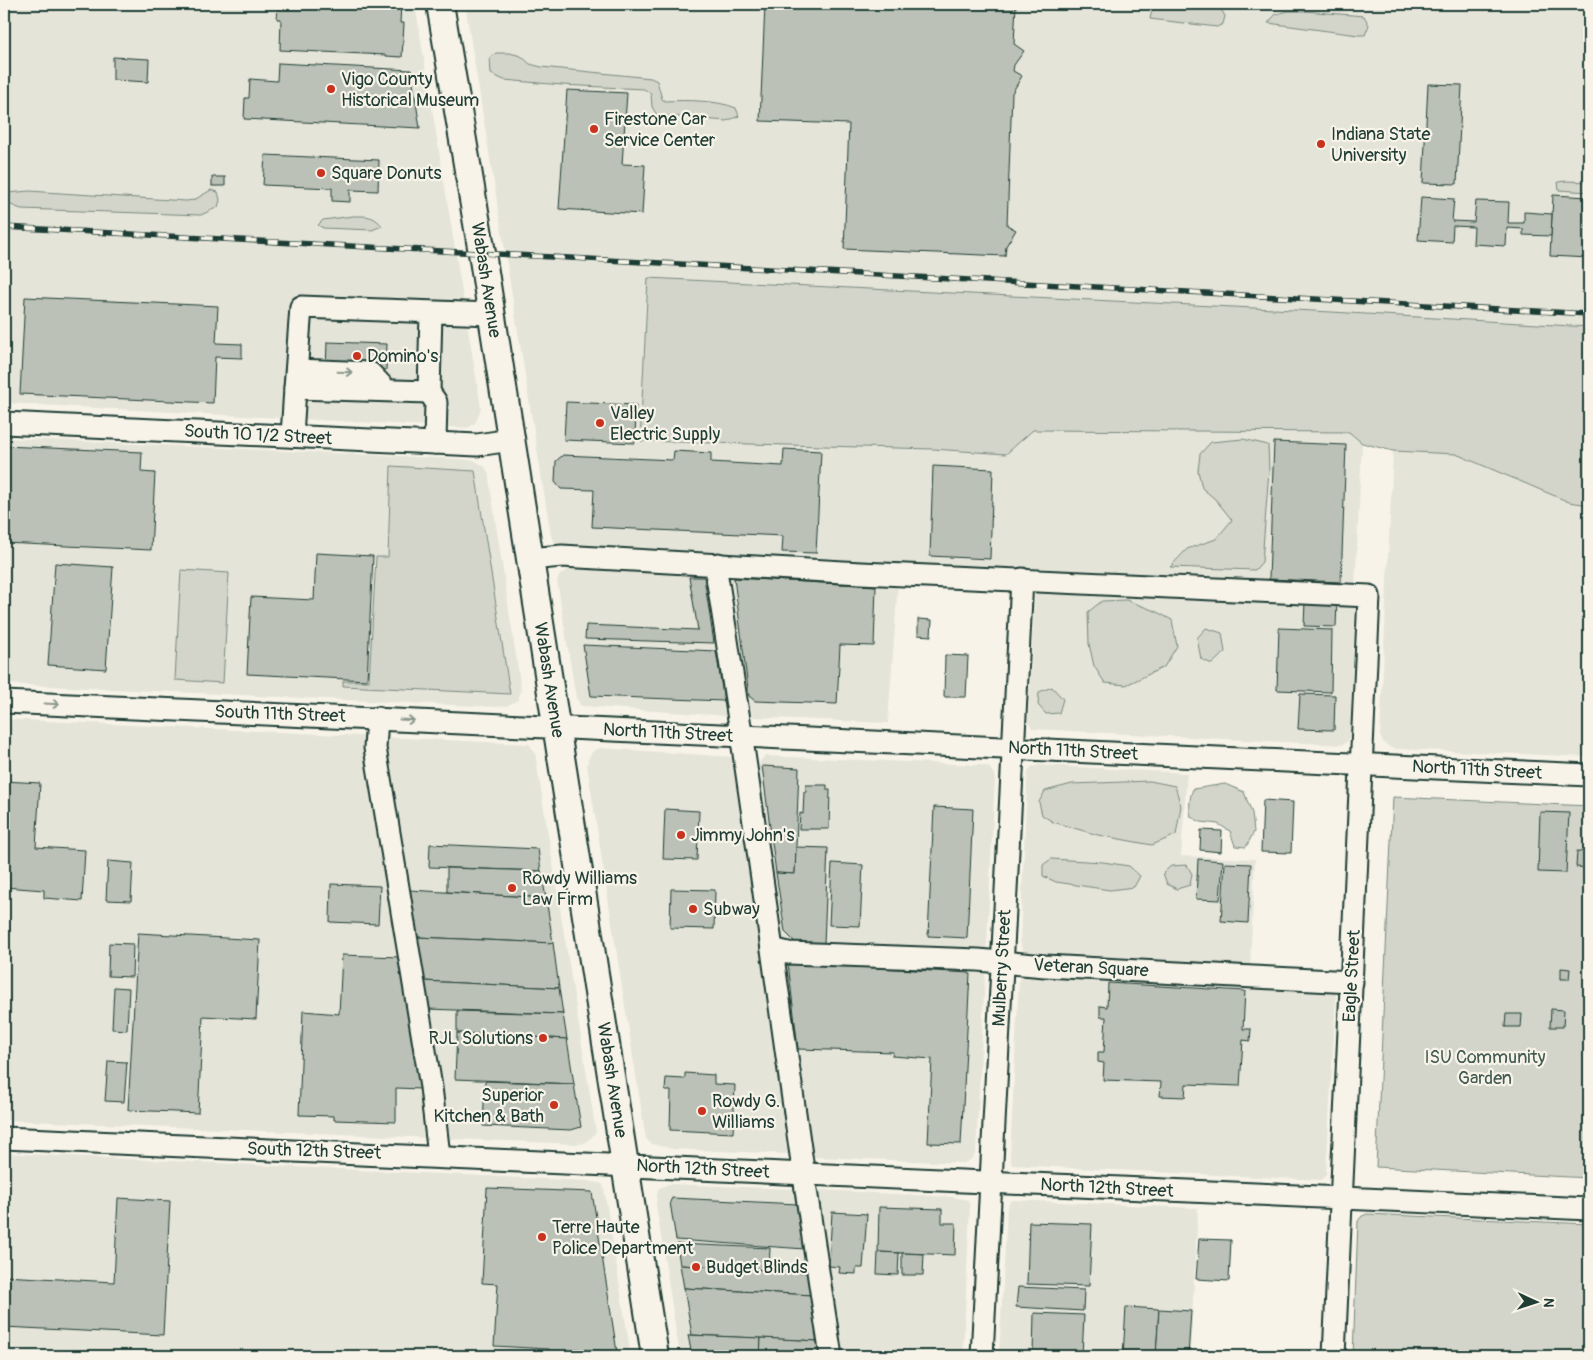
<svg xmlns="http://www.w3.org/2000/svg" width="1593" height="1360" viewBox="0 0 1593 1360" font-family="Pangolin,sans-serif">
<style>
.built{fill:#e5e4d9}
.green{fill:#d3d5ca;stroke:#79897f}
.building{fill:#bbc1b6;stroke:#1f3d34}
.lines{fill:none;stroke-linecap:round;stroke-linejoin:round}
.minor-casing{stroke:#1f3d34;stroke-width:25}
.major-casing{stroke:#1f3d34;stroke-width:30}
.minor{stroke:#f7f3e8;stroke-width:21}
.major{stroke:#f7f3e8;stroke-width:26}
.rail-casing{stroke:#1f3d34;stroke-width:5.5}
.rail{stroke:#f7f3e8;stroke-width:4;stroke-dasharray:11;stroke-linecap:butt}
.oneway{stroke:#8b988e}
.poi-dot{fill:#c8321e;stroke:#f7f3e8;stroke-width:2}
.labels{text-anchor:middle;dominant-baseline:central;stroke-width:4.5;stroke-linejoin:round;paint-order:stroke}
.poi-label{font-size:18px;fill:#1f3d34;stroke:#f7f3e8;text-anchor:start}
.street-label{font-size:18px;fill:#1f3d34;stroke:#f7f3e8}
.park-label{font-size:18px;fill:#435b52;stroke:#f7f3e8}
</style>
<rect width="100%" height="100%" fill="#f7f3e8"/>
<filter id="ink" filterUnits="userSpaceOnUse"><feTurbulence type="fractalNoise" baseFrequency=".02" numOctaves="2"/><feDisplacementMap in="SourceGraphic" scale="10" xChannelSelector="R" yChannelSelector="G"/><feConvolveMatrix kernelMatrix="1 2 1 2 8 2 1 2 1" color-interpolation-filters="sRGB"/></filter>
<g filter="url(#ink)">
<!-- built -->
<g class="built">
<path d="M4 4H415L481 408 476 422 468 428 4 403Z"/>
<path d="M465 4H1589V327L1314 311 648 278 933 449 1006 454 1033 430 1350 432 1362 443 1355 589 1002 570 555 543 551 536Z"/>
<path d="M4 438 461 459 476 461 485 467 488 472 521 689 518 700 506 706 497 707 4 684Z"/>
<path d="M1393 451 1456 454 1569 502 1589 505V757L1399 749 1391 748 1384 743 1380 736Z"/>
<path d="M578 567 703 573 708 577 730 710 728 716 581 706 576 698 557 580 561 574 569 569Z"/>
<path d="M732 574 898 583 888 723 753 717 749 708 729 580Z"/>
<path d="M1040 590 1353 602 1355 606 1350 737 1347 742 1342 745 1033 729 1028 722 1035 594Z"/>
<path d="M4 719 529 744 535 753 596 1132 591 1138 584 1143 577 1144 4 1120Z"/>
<path d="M601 748 734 757 738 759 791 1151 788 1154 673 1149 652 1144 646 1139 587 765 589 757 593 751Z"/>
<path d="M765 756 979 765 989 767 995 776 987 943 986 949 981 953 784 942 781 939 759 765 760 761Z"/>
<path d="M1039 765 1187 773 1181 856 1255 859 1250 967 1030 955 1022 949 1020 941 1027 780 1028 772 1031 767Z"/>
<path d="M787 960 982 969 985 974 976 1152 972 1159 964 1163 814 1157 809 1153 785 967Z"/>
<path d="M1025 974 1333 991 1336 995 1326 1175 1321 1180 1012 1165 1010 1157 1019 978Z"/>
<path d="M4 1153 588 1181 598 1183 602 1184 604 1188 631 1356H4Z"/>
<path d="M668 1184 794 1189 797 1192 823 1356H680L656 1205 658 1189Z"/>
<path d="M821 1190 953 1197 968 1200 970 1206 963 1356H838L817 1191Z"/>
<path d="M1015 1200 1198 1208 1190 1356H999L1007 1208 1010 1201Z"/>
</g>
<!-- green -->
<g class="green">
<path d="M1165 5 1189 10 1205 6H1219L1225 16 1223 24 1217 27 1150 19 1152 10Z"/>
<path d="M1289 11H1304L1364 16 1369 25 1365 35H1358L1268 23 1276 14Z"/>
<path d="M496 53H510L521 56 530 64 541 67 651 78 657 81 662 99 665 101C686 100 717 100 736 108L739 116 726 121 657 115 652 107 651 94 644 89 562 85 504 80 491 74 490 58Z"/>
<path d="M1566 181 1589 182V192L1559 190 1558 182Z"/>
<path d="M211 190 218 192 220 200 218 207 201 215 21 209 4 202 8 193 29 191 186 201 194 200Z"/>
<path d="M353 216C366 216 374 215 382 226L372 230 323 228 318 225 323 220Z"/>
<path d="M648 278 1314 311 1589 327V505L1569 502 1456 454 1393 451 1362 443 1349 432 1033 430 1006 454 933 449 640 441Z"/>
<path d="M1243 439 1268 445 1269 470 1262 562 1255 570 1170 567 1187 549 1216 539 1232 520 1216 500 1202 488 1198 471 1200 454 1211 442Z"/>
<path d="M391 466 475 471 510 694 343 686V681H369L376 557H388Z"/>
<path d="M181 570 229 573 223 683 175 680Z"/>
<path d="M1126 600 1155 611 1172 620 1177 646 1164 667 1126 685 1105 683 1094 666 1089 644 1088 612 1102 601Z"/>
<path d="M1206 628 1222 633 1225 652 1212 664 1201 659 1197 638Z"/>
<path d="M1052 687 1063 699 1059 713 1046 714 1038 705 1039 692Z"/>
<path d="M1150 781 1175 786 1181 806 1176 835 1152 845 1098 835 1053 822 1042 815 1039 802 1045 791 1072 784Z"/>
<path d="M1225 784 1244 792 1252 813 1254 832 1246 847 1235 846 1230 831 1218 824 1201 822 1191 817C1189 807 1189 799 1193 789Z"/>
<path d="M1393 797 1589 806V1178L1376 1167Z"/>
<path d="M1051 859 1103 862 1129 866 1140 876 1134 887 1110 890 1056 882 1043 876V865Z"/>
<path d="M1187 865 1192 874 1190 885 1177 889 1167 884 1163 873 1171 866Z"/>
<path d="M1367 1214 1589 1224V1356H1353L1358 1221 1362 1216Z"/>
</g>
<!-- building -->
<g class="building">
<path d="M278 4H401L400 23H404L402 57 386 56V55L280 50 281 19H277Z"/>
<path d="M765 4H1016L1014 44 1024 51 1014 65 1013 71 1022 76 1012 93 1007 225 1016 230 1006 246 1005 256 844 249 849 124 760 121Z"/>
<path d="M113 57 149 59 148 82 113 80Z"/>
<path d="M278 63 411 70 420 128 244 119 245 98H249L250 79 277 81Z"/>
<path d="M1428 84 1462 85 1457 184 1423 183Z"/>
<path d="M567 90 627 93 622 164 645 165 642 214 559 209Z"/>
<path d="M265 155 379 160 378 191 350 190V202L332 201V188L263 185Z"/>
<rect x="212" y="177" width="13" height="9"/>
<path d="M1553 195 1589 197V258L1550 256Z"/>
<path d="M1421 197 1454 199 1452 221 1474 222 1476 201 1509 202 1508 223H1524V212L1552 214 1551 236 1523 235V229L1507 228 1506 246 1473 244 1474 227 1453 226 1452 242 1418 240Z"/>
<path d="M25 297 218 306 216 343 242 344V358L215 357 213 403 20 394Z"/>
<path d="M327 342 387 344 386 370 326 368Z"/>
<path d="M566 402 636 405 635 443 564 440Z"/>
<path d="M1274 442 1346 445 1341 582 1269 579Z"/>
<path d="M4 446 142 452 141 472 155 473 151 550 4 543Z"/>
<path d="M784 449 821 451 816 553 782 552 783 536 592 527 594 490 561 489 555 482 556 461 563 455 673 460 674 451 711 453V462L783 466Z"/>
<path d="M933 466 993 469 990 559 930 556Z"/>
<path d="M316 553 373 556 367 680 247 674 251 597 314 600Z"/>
<path d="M55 563 113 567 106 669 48 665Z"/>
<path d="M689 577H704L714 643 585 639 586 625 698 630Z"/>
<path d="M734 578 876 586 874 646 840 645 837 704 755 701 749 696Z"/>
<path d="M1305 601 1337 602 1336 627 1304 626Z"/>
<path d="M918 619 932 620 931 636 918 635Z"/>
<path d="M1279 628 1332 630 1331 692 1277 690Z"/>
<path d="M583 645 716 651 724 701 591 696Z"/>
<path d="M945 655 968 656 966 697H944Z"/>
<path d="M1300 694 1335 695 1334 730 1298 729Z"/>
<path d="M762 766 799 768 795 874 776 873Z"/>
<path d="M4 781 40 783 36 847 85 850 82 901 44 898V890L4 887Z"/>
<path d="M806 785H827V790H830L829 829H799L800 813 803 814 804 792H806Z"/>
<path d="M1263 800 1293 802 1291 853 1261 852Z"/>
<path d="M934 807 973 809 967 938 928 936Z"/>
<path d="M665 809 699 811 697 860 663 859Z"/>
<path d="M1540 812 1569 813 1566 873 1538 872Z"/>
<path d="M1201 830 1222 831 1221 852 1200 850Z"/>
<path d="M430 844 538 849 541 871 429 867Z"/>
<path d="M796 847 828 848 824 944 796 943 785 932 776 873 795 874Z"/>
<path d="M1577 851 1589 852V868L1576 867Z"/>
<path d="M1198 859 1223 861 1220 900 1196 899Z"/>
<path d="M108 861 133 863 131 901 106 900Z"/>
<path d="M832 863 863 865 860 926 829 925Z"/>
<path d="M1225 863 1251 864 1248 923 1221 921Z"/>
<path d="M447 868 541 871 546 898 447 892Z"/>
<path d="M331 884 380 886 378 924 330 922Z"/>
<path d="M671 889 715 890 714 929 670 928Z"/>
<path d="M409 890 546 898 553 943 416 937Z"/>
<path d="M138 933 260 940 256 1019 203 1016 198 1113 128 1110Z"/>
<path d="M416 937 553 943 559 988 423 981Z"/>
<path d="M109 943 133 944 132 977 108 976Z"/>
<path d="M342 955 400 957 421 1089 396 1088V1122L334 1120V1116L299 1115 303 1011 339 1014Z"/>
<path d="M788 963 970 973 961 1144 928 1143 932 1059 892 1056 893 1052 798 1049Z"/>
<path d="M1561 968 1570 969 1569 979H1561Z"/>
<path d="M423 981 559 988 563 1014 427 1009Z"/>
<path d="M1108 983 1245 991 1243 1029H1251L1250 1041 1243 1040 1240 1086 1186 1084 1185 1097 1160 1096 1161 1082 1103 1080 1104 1063 1098 1062V1052H1104L1106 1017H1100V1006L1107 1007Z"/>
<path d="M114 987 129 988 127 1030 112 1029Z"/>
<path d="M1551 1009 1564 1010 1563 1027H1550Z"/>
<path d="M457 1011 563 1014 567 1039 457 1033Z"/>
<path d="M1506 1014H1522L1521 1027H1505Z"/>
<path d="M457 1033 567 1039 574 1084 455 1079Z"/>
<path d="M108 1061 127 1062 124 1102 105 1101Z"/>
<path d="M685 1073 714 1075V1084L735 1085 733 1133 670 1130 671 1091H665L666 1078 685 1079Z"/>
<path d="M485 1081 574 1084 581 1127 571 1130 483 1126Z"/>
<path d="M487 1188 592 1192 617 1352 575 1349V1356H549V1349L494 1346 498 1284 482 1283Z"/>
<path d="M118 1198 170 1201 163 1335 4 1327V1276L114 1282Z"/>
<path d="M672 1198 798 1204 805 1249 676 1240 670 1202Z"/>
<path d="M879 1207 942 1209V1223H956L955 1255 878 1252Z"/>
<path d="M832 1212 867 1214 863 1268H856V1274L839 1273 840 1267 829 1266Z"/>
<path d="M1029 1222 1092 1224 1089 1286 1027 1284Z"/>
<path d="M1199 1239 1231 1240 1229 1281 1196 1279Z"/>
<path d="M677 1244 770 1248 769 1270 680 1265Z"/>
<path d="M878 1252 899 1253 898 1275 877 1274Z"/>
<path d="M902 1253 924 1254 923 1275H902Z"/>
<path d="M680 1265 809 1273 812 1295 684 1288Z"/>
<path d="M1018 1287 1084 1290 1083 1311 1016 1307Z"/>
<path d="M684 1288 812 1295 819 1341 692 1335Z"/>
<path d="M1126 1307 1159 1309 1156 1356H1123Z"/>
<path d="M1159 1309 1191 1311 1188 1356H1156Z"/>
<path d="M1034 1313 1084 1315 1082 1356 1033 1355Z"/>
<path d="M688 1335 761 1338 760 1356H692Z"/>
<path d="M761 1338 819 1341 822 1356 760 1355Z"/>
</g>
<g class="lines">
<defs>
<g id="minor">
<path d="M431 312 429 392 295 388 301 307 491 314"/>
<path d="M297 370 370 373 386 390"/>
<path d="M429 392 436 402 435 443"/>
<path d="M4 423 477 445 511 440"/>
<path d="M292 436 295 388"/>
<path d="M530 559 562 556 861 573 1369 596 1334 1356"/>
<path d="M718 564 717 577C759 836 790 1097 831 1356"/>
<path d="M4 702 1589 775"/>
<path d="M377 718 375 748 431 1087 439 1156"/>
<path d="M772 949 788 953 978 960 1045 966 1352 982"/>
<path d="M4 1138 1589 1209"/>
<path d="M982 1356 1022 579"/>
</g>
<path id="major" d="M440 4 482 253 655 1356"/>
</defs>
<!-- minor casing -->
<use href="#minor" class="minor-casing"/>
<!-- major casing -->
<use href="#major" class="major-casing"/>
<!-- minor -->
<use href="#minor" class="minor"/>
<!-- major -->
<use href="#major" class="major"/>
<defs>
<path id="rail" d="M4 227 1589 314"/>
</defs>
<!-- rail casing -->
<use href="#rail" class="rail-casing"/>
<!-- rail -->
<use href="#rail" class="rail"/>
</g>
<!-- one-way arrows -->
<defs><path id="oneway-shaft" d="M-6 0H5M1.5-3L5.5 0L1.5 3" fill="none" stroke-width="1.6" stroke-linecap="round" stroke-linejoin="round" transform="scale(1.25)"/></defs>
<g class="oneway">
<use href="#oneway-shaft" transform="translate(345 372) rotate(2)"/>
<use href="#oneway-shaft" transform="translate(52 704) rotate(3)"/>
<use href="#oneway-shaft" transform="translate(407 720) rotate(3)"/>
</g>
</g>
<!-- markers -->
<g class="poi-dot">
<circle cx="331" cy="89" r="5"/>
<circle cx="594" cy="129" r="5"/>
<circle cx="1321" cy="144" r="5"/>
<circle cx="321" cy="173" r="5"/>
<circle cx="357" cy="356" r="5"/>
<circle cx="600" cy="423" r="5"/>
<circle cx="681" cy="835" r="5"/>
<circle cx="512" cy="888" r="5"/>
<circle cx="693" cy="909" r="5"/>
<circle cx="543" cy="1038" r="5"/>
<circle cx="554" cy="1105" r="5"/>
<circle cx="702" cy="1111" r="5"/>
<circle cx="542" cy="1237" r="5"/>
<circle cx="696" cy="1267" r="5"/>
</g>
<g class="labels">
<!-- poi labels -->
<g class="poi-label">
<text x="341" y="79">Vigo County<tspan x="341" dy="21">Historical Museum</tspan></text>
<text x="604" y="119">Firestone Car<tspan x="604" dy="21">Service Center</tspan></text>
<text x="1331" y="134">Indiana State<tspan x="1331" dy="21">University</tspan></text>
<text x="331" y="173">Square Donuts</text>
<text x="367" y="356">Domino's</text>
<text x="610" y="413">Valley<tspan x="610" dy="21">Electric Supply</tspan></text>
<text x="691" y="835">Jimmy John's</text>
<text x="522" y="878">Rowdy Williams<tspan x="522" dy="21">Law Firm</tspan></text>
<text x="703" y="909">Subway</text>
<text x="533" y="1038" text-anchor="end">RJL Solutions</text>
<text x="544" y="1095" text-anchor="end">Superior<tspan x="544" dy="21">Kitchen &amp; Bath</tspan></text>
<text x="712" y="1101">Rowdy G.<tspan x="712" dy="21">Williams</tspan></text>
<text x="552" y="1227">Terre Haute<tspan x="552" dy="21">Police Department</tspan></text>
<text x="706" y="1267">Budget Blinds</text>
</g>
<!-- street labels -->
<g class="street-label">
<text transform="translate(486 280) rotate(81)">Wabash Avenue</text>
<text transform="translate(258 435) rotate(3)">South 10 1/2 Street</text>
<text transform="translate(549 680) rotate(81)">Wabash Avenue</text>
<text transform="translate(280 714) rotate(2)">South 11th Street</text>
<text transform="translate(668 733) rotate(3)">North 11th Street</text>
<text transform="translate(1073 751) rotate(3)">North 11th Street</text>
<text transform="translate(1477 770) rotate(3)">North 11th Street</text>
<text transform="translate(1002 968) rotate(-87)">Mulberry Street</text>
<text transform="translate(1091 968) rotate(3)">Veteran Square</text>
<text transform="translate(1352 976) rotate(-87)">Eagle Street</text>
<text transform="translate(612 1080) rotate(81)">Wabash Avenue</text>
<text transform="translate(314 1151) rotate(2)">South 12th Street</text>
<text transform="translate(703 1169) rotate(3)">North 12th Street</text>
<text transform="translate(1107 1188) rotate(3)">North 12th Street</text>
</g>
<!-- park labels -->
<g class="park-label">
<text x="1485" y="1057">ISU Community<tspan x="1485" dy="21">Garden</tspan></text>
</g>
</g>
<!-- margin -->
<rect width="1593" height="1360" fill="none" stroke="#f7f3e8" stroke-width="20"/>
<rect x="10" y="10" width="1573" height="1340" fill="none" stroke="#1f3d34" stroke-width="2" filter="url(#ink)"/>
<!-- north arrow -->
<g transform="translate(1536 1302) rotate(93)" stroke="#f7f3e8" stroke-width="4" paint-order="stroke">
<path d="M0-4L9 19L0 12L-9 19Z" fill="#1f3d34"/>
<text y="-8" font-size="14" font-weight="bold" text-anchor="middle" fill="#1f3d34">N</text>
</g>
</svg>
